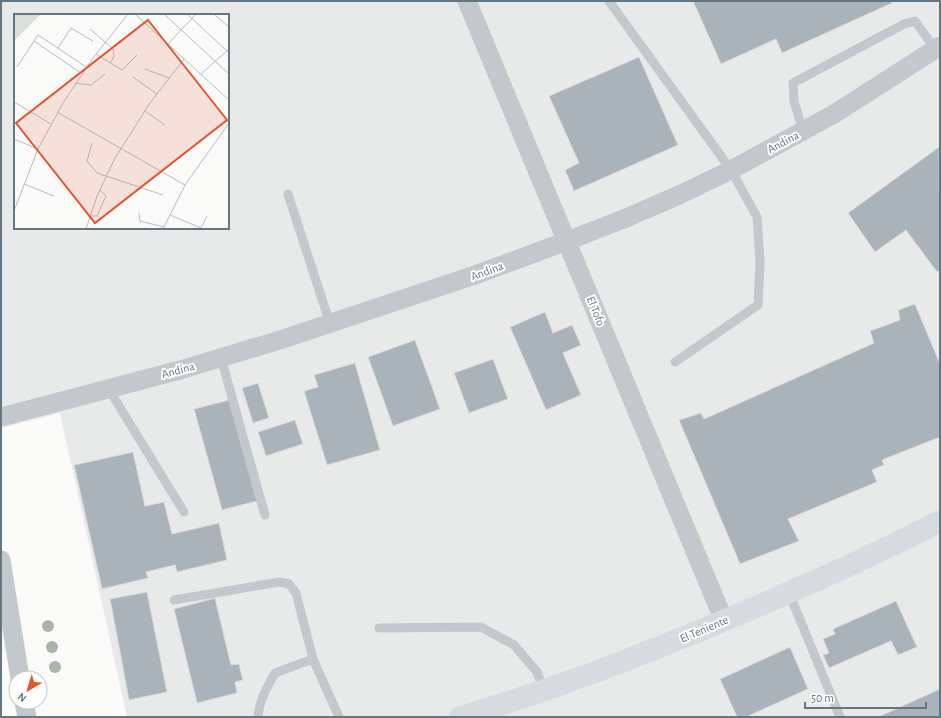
<svg xmlns="http://www.w3.org/2000/svg" width="941" height="718" viewBox="0 0 941 718" font-family="'Alegreya Sans',sans-serif">
<style>
.built{fill:#e8e9e9;fill-rule:evenodd}
.building{fill:#aab3b9;stroke:#dcdcda}
.lines{fill:none;stroke-linecap:round;stroke-linejoin:round}
.lane{stroke:#c3c8cc;stroke-width:9}
.street{stroke:#c3c8cc;stroke-width:19}
.secondary{stroke:#d6dbdf;stroke-width:22}
.tree{fill:#aab4a7}
.labels{text-anchor:middle;dominant-baseline:central;stroke-width:4;stroke-linejoin:round;paint-order:stroke}
.street-label{font-size:12px;fill:#657683;stroke:#fff}
.inset-road{fill:none;stroke:#b5bdc2;stroke-width:1}
.view{fill:#e4572e;fill-opacity:0.15;stroke:#e4572e;stroke-width:2}
.inset-edge{fill:none;stroke:#657683;stroke-width:2}
</style>
<rect width="100%" height="100%" fill="#fafaf8"/>
<!-- built -->
<path class="built" d="M1 1H940V717H127L60 413 1 428ZM15 15H228V228H15Z"/>
<!-- building -->
<g class="building">
<path d="M693 1H891L892 3 782 53 776 39 721 64Z"/>
<path d="M639 57 678 145 574 191 565 170 579 163 549 96Z"/>
<path d="M939 147 940 270 937 272 906 230 875 252 848 213Z"/>
<path d="M915 304 940 364V437L882 460 884 465 872 470 877 482 788 519 799 541 740 564 679 420 701 413 704 419 874 343 870 331 900 320 898 310Z"/>
<path d="M545 312 553 333 572 325 581 345 563 353 581 395 546 410 510 327Z"/>
<path d="M415 340 440 409 393 426 368 357Z"/>
<path d="M493 359 508 399 469 413 454 373Z"/>
<path d="M355 363 380 450 327 465 304 391 318 387 314 375Z"/>
<path d="M258 383 269 418 253 423 242 388Z"/>
<path d="M229 400 257 501 222 510 194 409Z"/>
<path d="M295 420 303 444 266 456 258 432Z"/>
<path d="M133 452 145 506 164 502 172 534 219 523 227 560 177 572 175 565 146 572 148 578 102 589 74 465Z"/>
<path d="M147 592 167 692 129 700 110 599Z"/>
<path d="M215 598 231 665 239 664 243 680 235 682 237 693 197 703 174 609Z"/>
<path d="M896 601 917 647 898 655 891 641 829 668 823 655 829 653 823 639 835 634 833 629Z"/>
<path d="M790 647 808 689 746 717H737L720 679Z"/>
<path d="M940 689V717H878Z"/>
</g>
<g class="lines">
<!-- lane -->
<g class="lane">
<path d="M609 1 731 170 757 217 760 263 758 305 675 362"/>
<path d="M803 131 794 101 793 83 904 24 915 21 935 49"/>
<path d="M288 194 330 324"/>
<path d="M221 358 265 515"/>
<path d="M108 388 184 512"/>
<path d="M789 593 840 717"/>
<path d="M174 600 279 582 289 584 296 593 313 659 339 717"/>
<path d="M379 628 481 627 514 645 537 672 544 690"/>
<path d="M258 717C259 701 267 687 275 673L313 659"/>
</g>
<!-- street -->
<g class="street">
<path d="M467 1 724 621"/>
<path d="M1 417 180 370 280 340 475 275 567 241 626 218 679 195 731 170 834 114 940 46"/>
<path d="M1 560 20 678"/>
<path d="M24 702 27 717"/>
</g>
<!-- secondary -->
<path class="secondary" d="M460 717C564 687 666 646 765 603 824 577 883 551 940 521"/>
</g>
<!-- trees -->
<g class="tree">
<circle cx="48" cy="626" r="6"/>
<circle cx="52" cy="647" r="6"/>
<circle cx="55" cy="667" r="6"/>
</g>
<g class="labels">
<!-- street labels -->
<g class="street-label">
<text transform="translate(783 142) rotate(-28)">Andina</text>
<text transform="translate(487 271) rotate(-20)">Andina</text>
<text transform="translate(596 311) rotate(68)">El Tofo</text>
<text transform="translate(178 370) rotate(-15)">Andina</text>
<text transform="translate(704 629) rotate(-23)">El Teniente</text>
</g>
</g>
<!-- overview -->
<g transform="translate(14 14)">
<rect width="215" height="215" fill="#fafaf8"/>
<path d="M0 0H27L0 27Z" fill="#dadfd7"/>
<path class="inset-road" d="M121 0 215 86M150 0 215 60M173 0 213 37M200 0 215 13M76 15 99 35 100 42 97 48M20 27 67 59M154 30 182 0M44 34 57 14 79 27M82 40 108 56 123 41M3 53 24 21 72 53M131 55 155 64M187 60 214 36M119 63 143 80M61 69 77 71 91 60M0 88 37 110M131 97 151 111M43 98 171 171M0 125 24 135M78 129 73 147 83 159 149 181M10 170 40 182M0 197 24 135 49 89 79 44 114 0M125 199 126 207 150 213M156 201 187 214 193 202M76 202H83L92 182 86 176M72 215 83 182 101 144 136 89 170 45M149 215 171 171 215 109"/>
<path class="view" d="M134 6 213 106 81 209 2 109Z"/>
<rect width="215" height="215" class="inset-edge"/>
</g>
<!-- border -->
<rect width="941" height="718" fill="none" stroke="#657683" stroke-width="4"/>
<!-- north arrow -->
<g transform="translate(28 690) rotate(218)"><circle r="19" fill="#ffffff" stroke="#c1c8cd"/>
<path d="M0-3L7 15L0 10L-7 15Z" fill="#e4572e"/>
<text y="-6" font-size="11" font-weight="bold" text-anchor="middle" fill="#657683">N</text>
</g>
<!-- scale -->
<path d="M805 702v6h121v-6" fill="none" stroke="#657683" stroke-width="2"/>
<text x="811" y="702" font-size="12" fill="#657683" stroke="#ffffff" stroke-width="3" paint-order="stroke">50 m</text>
</svg>
